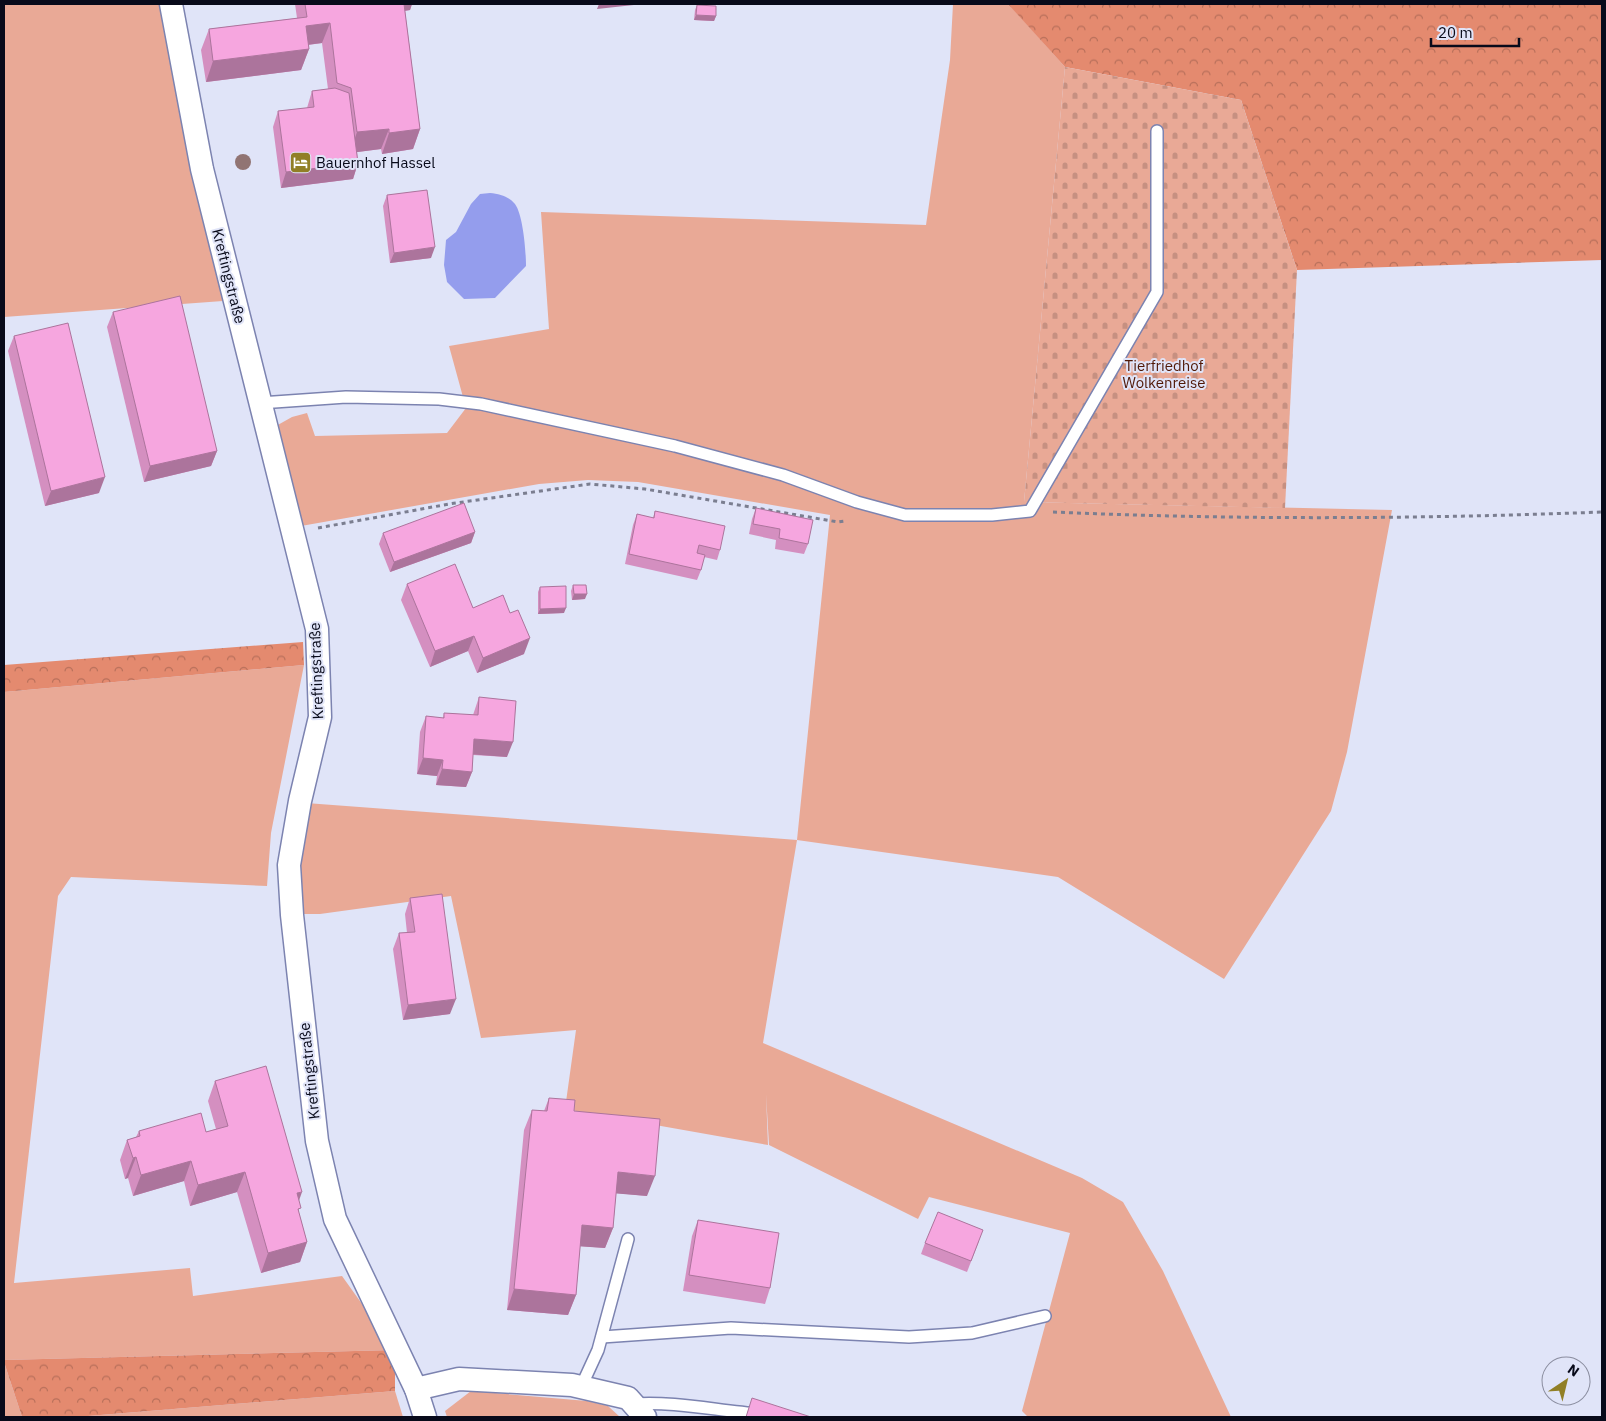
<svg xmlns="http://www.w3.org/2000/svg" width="1606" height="1421" viewBox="0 0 1606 1421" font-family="'IBM Plex Sans',sans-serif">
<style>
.grass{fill:#e9a996}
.forest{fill:url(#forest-crowns)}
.cemetery{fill:url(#cemetery-stones)}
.water{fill:#949ded}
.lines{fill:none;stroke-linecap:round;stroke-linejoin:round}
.lane-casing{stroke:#7c83b0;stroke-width:14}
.street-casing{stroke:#7c83b0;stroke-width:25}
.path{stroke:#7b7e90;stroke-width:3;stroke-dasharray:4 4;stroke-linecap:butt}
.lane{stroke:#fff;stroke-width:11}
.street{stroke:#fff;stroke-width:22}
.tree{fill:#917473}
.wall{fill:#d48fc0}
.shaded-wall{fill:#ac749c}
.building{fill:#f6a6df;stroke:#ac749c}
.labels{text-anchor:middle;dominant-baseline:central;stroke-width:4;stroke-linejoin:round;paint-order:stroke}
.poi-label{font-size:15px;fill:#080a1a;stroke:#e0e4f8;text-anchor:start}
.street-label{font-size:15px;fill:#080a1a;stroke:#e0e4f8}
.park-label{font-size:15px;fill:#511907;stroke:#e0e4f8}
</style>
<defs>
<pattern id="forest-crowns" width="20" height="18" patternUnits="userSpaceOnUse" patternTransform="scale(1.25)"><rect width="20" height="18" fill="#e48a6f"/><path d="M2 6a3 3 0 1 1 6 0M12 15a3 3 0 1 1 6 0" fill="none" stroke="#b76f5a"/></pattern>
<pattern id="cemetery-stones" width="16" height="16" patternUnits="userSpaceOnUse" patternTransform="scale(1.25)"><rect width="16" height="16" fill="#e9a996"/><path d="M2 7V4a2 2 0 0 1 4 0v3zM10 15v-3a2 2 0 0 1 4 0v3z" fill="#c69081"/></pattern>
</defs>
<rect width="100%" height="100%" fill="#e0e4f8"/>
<!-- grass -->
<g class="grass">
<path d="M4 4H162L223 301 4 317Z"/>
<path d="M953 4H1009L1065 67 1024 502 1392 510 1347 752 1331 811 1224 979 1058 877 797 840 763 1043 1082 1178 1123 1202 1163 1271 1231 1417H1028L1022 1411 1070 1233 929 1197 918 1219 769 1145 766 1094 768 1145 565 1109 576 1030 481 1038 451 896 320 914H304L297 863 306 803 797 840 830 515 638 482 588 480 539 484 301 526 276 426 292 417 307 413 315 436 447 433 466 408 449 346 549 329 541 212 926 225 950 60Z"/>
<path d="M304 665 271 833 267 886 71 877 58 896 14 1283 190 1268 193 1296 342 1276 395 1350 4 1360V692Z"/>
<path d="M4 1362 22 1417H4Z"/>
<path d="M395 1391 403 1417H76Z"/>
<path d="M471 1391 587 1401 608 1406 620 1417H447L445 1411Z"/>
</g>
<!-- forest -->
<g class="forest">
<path d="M1008 4H1602V260L1297 270 1241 100 1065 67Z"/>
<path d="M303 642 304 665 4 692V665Z"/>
<path d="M395 1350V1391L76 1417H22L4 1362V1360Z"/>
</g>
<!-- cemetery -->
<path class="cemetery" d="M1065 67 1241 100 1297 270 1285 508 1024 502Z"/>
<!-- water -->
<path class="water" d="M490 193C500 194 508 196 515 204 523 215 526 251 526 266L495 298 464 299 447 282 444 265 446 240 456 232 471 204 480 194Z"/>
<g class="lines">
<defs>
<g id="lane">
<path d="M260 403 346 397 439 399 481 404 675 446 783 475 857 502 905 515H992L1030 511 1157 292V131"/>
<path d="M602 1337 731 1328 909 1337 972 1333 1045 1316"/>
<path d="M581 1387 598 1350 628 1239"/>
<path d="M633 1404C675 1401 718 1411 760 1414"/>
</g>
<g id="street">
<path d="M171 4 202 169 317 629 320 717 300 801 289 865 292 915 317 1141 335 1219 416 1389 425 1417"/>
<path d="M416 1389 459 1379 572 1385 628 1398 645 1417"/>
</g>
</defs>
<!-- lane casing -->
<use href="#lane" class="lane-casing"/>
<!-- street casing -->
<use href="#street" class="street-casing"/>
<!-- path -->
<g class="path">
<path d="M1053 512C1236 520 1419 519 1602 512"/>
<path d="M318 528 449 504 590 484 645 489 838 522 845 521"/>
</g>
<!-- lane -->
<use href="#lane" class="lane"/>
<!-- street -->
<use href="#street" class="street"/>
</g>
<!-- trees -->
<circle class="tree" cx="243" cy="162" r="8"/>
<!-- wall -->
<g class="wall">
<path d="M295 4H412L410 10 405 11 420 129 413 149 382 154 381 149 357 152 358 163 353 179 281 188 273 127 278 111 307 108 312 91 328 89 322 43 308 45 309 49 301 70 206 82 201 50 209 29 297 18Z"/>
<path d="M697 5 716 16 714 21 694 20 695 10Z"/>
<path d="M387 195 431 258 390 263 383 206Z"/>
<path d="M113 312 217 451 211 466 144 482 107 327Z"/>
<path d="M14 336 99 493 45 506 8 351Z"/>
<path d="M756 508 808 544 804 554 775 549 776 540 749 534 752 519Z"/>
<path d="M655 511 720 550 717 560 704 557 701 570 697 580 625 564 633 525 637 514 653 518Z"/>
<path d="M475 532 471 543 390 572 379 544 383 533Z"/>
<path d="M407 584 473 608 510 613 524 654 477 673 468 651 430 667 401 600Z"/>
<path d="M573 585 585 599 572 600 571 591Z"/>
<path d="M540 587 564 613 538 614V592Z"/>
<path d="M479 697 507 757 473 755 472 772 466 787 436 785 437 776 417 774 420 732 426 716 443 718 444 713 473 715Z"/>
<path d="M410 898 450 1014 403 1020 393 949 399 933H407L405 914Z"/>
<path d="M215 1081 299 1201V1213L307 1242 300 1262 261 1273 237 1192 190 1206 184 1181 133 1196 128 1178 125 1179 120 1160 127 1140 136 1137 139 1131 206 1132 216 1129 208 1101Z"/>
<path d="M549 1098 574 1111 647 1196 616 1193 613 1228 605 1248 580 1246 576 1295 568 1315 507 1310 524 1130 532 1110 544 1111Z"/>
<path d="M698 1220 770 1288 765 1304 683 1291 692 1236Z"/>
<path d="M979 1241 967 1272 921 1254 925 1243Z"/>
</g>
<!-- shaded-wall -->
<g class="shaded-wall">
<path d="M398 4H412L410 10 395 12Z"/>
<path d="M599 4H643L597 9Z"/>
<path d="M696 15 716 16 714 21 694 20Z"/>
<path d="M330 23 322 43 298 46 306 26Z"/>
<path d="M309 49 301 70 206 82 213 61Z"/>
<path d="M389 129 381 149 350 153 357 132Z"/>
<path d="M420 129 413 149 382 154 389 133Z"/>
<path d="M358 163 353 179 281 188 286 172Z"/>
<path d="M435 247 431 258 390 263 394 253Z"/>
<path d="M217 451 211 466 144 482 150 466Z"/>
<path d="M105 477 99 493 45 506 51 491Z"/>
<path d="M475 532 471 543 390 572 394 562Z"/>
<path d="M574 594H587L585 599 572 600Z"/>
<path d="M566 608 564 613 538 614 540 609Z"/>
<path d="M474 636 468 651 430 667 435 651Z"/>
<path d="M530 638 524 654 477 673 483 658Z"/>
<path d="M474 739 513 742 507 757 468 754Z"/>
<path d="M423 758 443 760 437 776 417 774Z"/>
<path d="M442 769 472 772 466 787 436 785Z"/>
<path d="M456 999 450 1014 403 1020 408 1005Z"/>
<path d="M136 1157 128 1178 125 1179 133 1158Z"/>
<path d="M191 1161 184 1181 133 1196 141 1175Z"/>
<path d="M245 1172 237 1192 190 1206 198 1185Z"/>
<path d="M618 1172 655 1176 647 1196 611 1193Z"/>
<path d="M302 1192 295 1212 297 1193Z"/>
<path d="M582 1225 613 1228 605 1248 575 1246Z"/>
<path d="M307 1242 300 1262 261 1273 268 1253Z"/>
<path d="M514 1289 576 1295 568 1315 507 1310Z"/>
</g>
<!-- building -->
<g class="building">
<path d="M305 4H404L420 129 389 133V129L357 132 351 88 337 83 330 23 306 26 309 49 213 61 209 29 307 17Z"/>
<path d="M697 5 716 6V16L696 15Z"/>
<path d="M335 88 349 93 358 163 286 172 278 111 314 107 312 91Z"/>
<path d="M427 190 435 247 394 253 387 195Z"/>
<path d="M180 296 217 451 150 466 113 312Z"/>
<path d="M68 323 105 477 51 491 14 336Z"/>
<path d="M464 503 475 532 394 562 383 533Z"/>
<path d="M756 508 813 520 808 544 779 538 780 529 753 524Z"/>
<path d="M655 511 725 526 720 550 699 545 697 553 705 555 701 570 629 554 637 514 654 518Z"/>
<path d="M455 564 473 608 503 595 510 613 518 610 530 638 483 658 474 636 435 651 407 584Z"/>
<path d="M573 585H586L587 594H574Z"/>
<path d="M566 586V608L540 609V587Z"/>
<path d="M479 697 516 701 513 742 474 739 472 772 442 769 443 760 423 758 426 716 444 718V713L478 715Z"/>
<path d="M442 894 456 999 408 1005 399 933 415 932 410 898Z"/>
<path d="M266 1066 302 1192 297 1193 301 1208 298 1209 307 1242 268 1253 245 1172 198 1185 191 1161 141 1175 136 1157 133 1158 127 1140 140 1136 139 1131 201 1113 206 1132 228 1126 215 1081Z"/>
<path d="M549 1098 575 1100 574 1111 660 1119 655 1176 618 1172 613 1228 582 1225 576 1295 514 1289 532 1110 547 1111Z"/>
<path d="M938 1212 983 1230 971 1261 925 1243Z"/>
<path d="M698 1220 779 1233 770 1288 689 1275Z"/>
<path d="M752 1398 811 1417H746Z"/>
</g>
<!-- icons -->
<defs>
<symbol id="hotel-square" viewBox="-11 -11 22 22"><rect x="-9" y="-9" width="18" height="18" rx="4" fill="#917f26" stroke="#e0e4f8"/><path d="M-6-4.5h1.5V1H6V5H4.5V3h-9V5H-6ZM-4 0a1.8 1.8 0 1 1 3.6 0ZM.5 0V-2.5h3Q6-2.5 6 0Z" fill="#fff"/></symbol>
</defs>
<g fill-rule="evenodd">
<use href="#hotel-square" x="288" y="150" width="25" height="25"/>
</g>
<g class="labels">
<!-- poi labels -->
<g class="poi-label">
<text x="316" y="162">Bauernhof Hassel</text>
</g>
<!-- street labels -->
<g class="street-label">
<text transform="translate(229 276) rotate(76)">Kreftingstraße</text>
<text transform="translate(316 671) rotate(-92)">Kreftingstraße</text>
<text transform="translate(309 1071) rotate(-96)">Kreftingstraße</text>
</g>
<!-- park labels -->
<g class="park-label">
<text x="1164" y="365">Tierfriedhof<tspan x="1164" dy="17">Wolkenreise</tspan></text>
</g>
</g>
<!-- border -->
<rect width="1606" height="1421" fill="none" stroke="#080a1a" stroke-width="10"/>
<!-- north arrow -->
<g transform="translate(1566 1381) rotate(35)"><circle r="24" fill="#e0e4f8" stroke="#8a8d9f"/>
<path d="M0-4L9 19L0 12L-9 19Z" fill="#917f26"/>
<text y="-8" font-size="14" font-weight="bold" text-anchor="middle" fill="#080a1a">N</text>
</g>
<!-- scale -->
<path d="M1431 38v8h88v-8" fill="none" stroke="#080a1a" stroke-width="2.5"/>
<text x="1438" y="38" font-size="15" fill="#080a1a" stroke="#e0e4f8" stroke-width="4" paint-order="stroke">20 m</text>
</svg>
